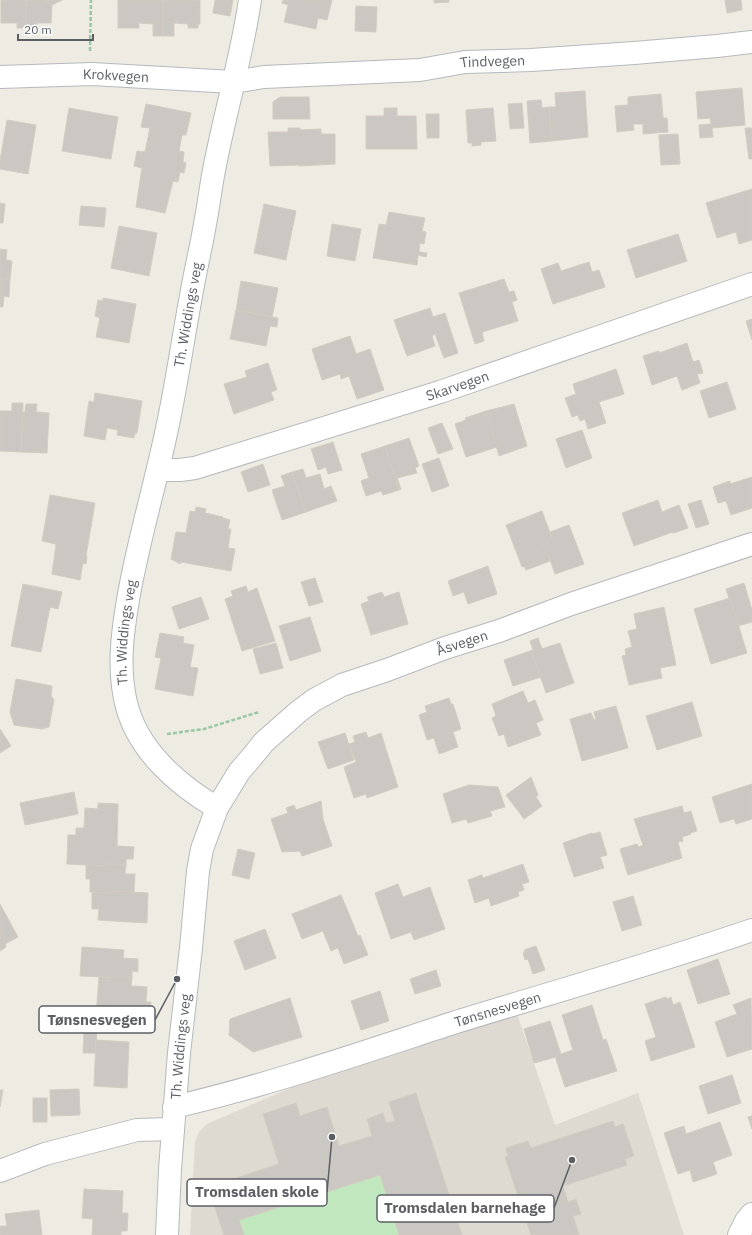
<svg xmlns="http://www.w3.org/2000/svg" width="752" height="1235" viewBox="0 0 752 1235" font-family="'IBM Plex Sans',sans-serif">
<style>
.education{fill:#dedad1}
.green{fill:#c0e7be}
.building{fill:#cbc7c2;stroke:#d3ccc1}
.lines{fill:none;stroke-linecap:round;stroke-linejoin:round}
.minor-casing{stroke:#b5b9bd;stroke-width:24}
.path{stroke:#97c8a2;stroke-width:2.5;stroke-dasharray:4 2;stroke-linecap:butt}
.minor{stroke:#fff;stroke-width:22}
.labels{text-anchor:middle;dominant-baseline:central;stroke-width:3;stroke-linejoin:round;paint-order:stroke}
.street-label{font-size:14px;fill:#5b5f64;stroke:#fff}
.leader{fill:none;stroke:#5b5f64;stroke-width:1.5}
.callout-dot{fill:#5b5f64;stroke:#fff;stroke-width:1.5}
.callout{fill:#fff;stroke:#5b5f64;stroke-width:1.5}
.callout-label{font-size:15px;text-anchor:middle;font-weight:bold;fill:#5b5f64}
</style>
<rect width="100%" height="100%" fill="#eeebe2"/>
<!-- education -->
<path class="education" d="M513 1002 555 1125 638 1093 684 1235H190L195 1142 199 1132 207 1124 420 1032Z"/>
<!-- green -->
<path class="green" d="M380 1175 399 1235H244L239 1220Z"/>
<!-- building -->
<g class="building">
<path d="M1 0H26V28H17V23H1Z"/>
<path d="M26 0H44L52 5 51 23H37V28H26Z"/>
<path d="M44 0H62L52 5Z"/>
<path d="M118 0H163V36H153V24L139 23V28H118Z"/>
<path d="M163 0H200V24H198V28H188V24L174 23V36H163Z"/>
<path d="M215 0H233L230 16 213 13Z"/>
<path d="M283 0H332L327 20 318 18 316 29 284 22 288 5 282 3Z"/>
<path d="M434 0H449V2L434 3Z"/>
<path d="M725 0H741L742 10 727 13Z"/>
<path d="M356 6 377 7 376 32 355 31Z"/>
<path d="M742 88 745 125 712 128 713 137 700 138 699 125 711 124 710 118 698 119 696 92Z"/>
<path d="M585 91 588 137 552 141 549 107H556L555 93Z"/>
<path d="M661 94 663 118H667L668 132 643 134V124H633L634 130 617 132 615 106 628 105V97Z"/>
<path d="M280 97H309L310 119H273V102Z"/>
<path d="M541 100 542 108 549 107 552 141 530 143 527 101Z"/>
<path d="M522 103 524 128 510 129 508 104Z"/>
<path d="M146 104 191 113 186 135H182L179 151 184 152 183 162 186 163 184 173 180 172 178 182 173 181 165 213 136 207 142 168 134 166 137 151 145 152 150 128 141 127Z"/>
<path d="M69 108 118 117 111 159 62 151Z"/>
<path d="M384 108H397V116H416L417 149H366V116H384Z"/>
<path d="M493 108 496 141 481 142V145L472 146V143H468L466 110Z"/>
<path d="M426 114H439V138H427Z"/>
<path d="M7 120 36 125 28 174 0 169V161Z"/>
<path d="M288 128H300V130L321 129V134H335V164L299 166V165L270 166 268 132H288Z"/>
<path d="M745 128H752V159H749Z"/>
<path d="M678 134 680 164 661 165 659 135Z"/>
<path d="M752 189V240L739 244 736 232 717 238 706 203Z"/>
<path d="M0 203 5 204 3 223H0Z"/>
<path d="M264 204 296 211 286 260 254 253Z"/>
<path d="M81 206 106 208 104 227 79 225Z"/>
<path d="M389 212 425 218 422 231 426 232 424 244 420 243 419 252 427 253 426 257 418 255 417 265 373 258 379 224 386 225Z"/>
<path d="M332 224 361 229 355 261 327 256Z"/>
<path d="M119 226 157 233 149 276 111 268Z"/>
<path d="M678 234 687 261 636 278 627 250Z"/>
<path d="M0 249 7 250 6 260 12 261 10 279 0 278Z"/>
<path d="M589 262 592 272 599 270 605 287 553 304 541 269 558 263 561 271Z"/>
<path d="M0 278 10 279 9 297 4 296 3 307H0Z"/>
<path d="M504 279 509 292 514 291 517 300 512 302 518 321 482 332 484 341 475 344 459 293Z"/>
<path d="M241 281 278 288 272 317 236 310Z"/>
<path d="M103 298 136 304 129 343 96 337 100 318 95 316 98 300 103 301Z"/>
<path d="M430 308 433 317 445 313 458 353 444 358 435 334 432 336 435 346 407 356 394 320Z"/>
<path d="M236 310 278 318 277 327 270 326 266 346 230 339Z"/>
<path d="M752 319V340L746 321Z"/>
<path d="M350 336 356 354 370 349 384 390 357 399 349 376 341 379 340 374 322 380 312 349Z"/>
<path d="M687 343 693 362 699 360 703 373 697 374 700 383 682 390 677 376 652 385 643 356 659 351V353Z"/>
<path d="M268 363 277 390 271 392 274 400 234 414 224 384 247 377 245 371Z"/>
<path d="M616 369 624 394 599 402 606 423 588 429 585 419 580 421 578 415 572 417 565 398 576 394 573 384Z"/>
<path d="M727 382 736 409 709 418 700 391Z"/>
<path d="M95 393 142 401 137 433H135L134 438 117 435 118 430 107 428 105 440 84 436 89 401 94 402Z"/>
<path d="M12 403H23L21 452 0 451V411H12Z"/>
<path d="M26 404H37L36 412 49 413 47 453 21 452 23 412H25Z"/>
<path d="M514 404 527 446 499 456 486 411Z"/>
<path d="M486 411 497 447 466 457 455 424 466 420 465 418Z"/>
<path d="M442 423 453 449 438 454 428 428Z"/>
<path d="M582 430 592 458 566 468 556 439Z"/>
<path d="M409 438 419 466 415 468 417 473 397 478 401 489 399 490 385 446Z"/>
<path d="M333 442 342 470 328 474 326 467 318 470 311 449Z"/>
<path d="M385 446 399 490 383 495 381 491 366 496 361 481 369 478 361 454Z"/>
<path d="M439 458 449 486 432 492 422 464Z"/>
<path d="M263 464 270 485 248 492 241 472Z"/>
<path d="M303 469 306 478 320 474 324 489 331 486 337 501 306 512 292 472Z"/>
<path d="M292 472 306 512 282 520 272 490 285 486 281 476Z"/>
<path d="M752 477V508L731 515 726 501 718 503 713 487 730 481V484Z"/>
<path d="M50 495 95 503 86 556H87L86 564 83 563 80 580 52 574 56 544 42 541Z"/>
<path d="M658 500 662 512 679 505 688 528 674 533 669 532 670 533 634 546 622 513Z"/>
<path d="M701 500 709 524 696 528 688 504Z"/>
<path d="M196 507 206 509 205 513 223 517V518L230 520 228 529H231L228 548 235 549 231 571 181 562 180 564 171 559 176 532 186 533 190 511 195 512Z"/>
<path d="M542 511 552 538 537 552 548 554 550 561 526 570 524 566 522 567 506 525Z"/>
<path d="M569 525 584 564 555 574 548 554 537 552 552 538 550 532Z"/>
<path d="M488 566 497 594 468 604 464 592 453 596 448 581Z"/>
<path d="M315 578 323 602 309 606 301 582Z"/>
<path d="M744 583 752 610V622L738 626 726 589Z"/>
<path d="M23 584 62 592 58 609 50 607 41 652 11 646Z"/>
<path d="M246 586 248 592 257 588 275 641 242 651 225 599 233 596 231 591Z"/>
<path d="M382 592 384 597 399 592 408 624 371 635 361 604 369 601 367 597Z"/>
<path d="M201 597 209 619 179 629 172 607Z"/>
<path d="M730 598 747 653 711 664 694 609Z"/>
<path d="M664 607 676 665 660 668 662 678 629 685 622 656 626 655 625 649 632 647 628 631 637 629 634 614Z"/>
<path d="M310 617 321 651 290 661 279 626Z"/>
<path d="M160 633 184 637 183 643 194 645 190 667 198 668 193 696 155 689 161 658 155 657Z"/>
<path d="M538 638 542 649 532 652 541 677 513 686 504 660 533 650 530 641Z"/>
<path d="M276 643 283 668 260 674 253 649Z"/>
<path d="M560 643 574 683 546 693 532 652Z"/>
<path d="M16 679 52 686 51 696 54 700 49 727 42 729 14 725 10 712Z"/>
<path d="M523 691 528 703 535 700 543 720 536 723 541 735 508 747 504 734 499 736 492 718 496 716 492 704Z"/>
<path d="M449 698 451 704H453L461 729 453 732 458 747 439 754 434 738 427 740 419 715 427 712 425 706Z"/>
<path d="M692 702 702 736 657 750 646 716Z"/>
<path d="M616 706 628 748 582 761 570 719 591 713 594 720H596L594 712Z"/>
<path d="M0 729 11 746 0 753Z"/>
<path d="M366 732 368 738 381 733 398 787 367 798 366 794 354 798 344 767 356 762 349 744 355 742 353 736Z"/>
<path d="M345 733 354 760 328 769 318 742Z"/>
<path d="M531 777 538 795 536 797 542 806 524 819 506 795Z"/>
<path d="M752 784V819L736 824 734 819 720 823 712 797Z"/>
<path d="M469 785 498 787 505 807 490 811 492 816 468 823 466 819 452 823 443 794Z"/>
<path d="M74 792 78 814 25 825 20 803Z"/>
<path d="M321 801 323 819 332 846 302 856 300 851 282 852 271 819 288 813 286 808 294 805 296 810Z"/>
<path d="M98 803 118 804 117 846 134 847 133 859H126V865L105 864V866L67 864 68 835H76V828H84L85 808 98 809Z"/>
<path d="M682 806 684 813 691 811 697 831 690 833 691 834 682 837 683 841 678 842 682 858 628 875 620 849 637 844 639 847 643 845 634 819Z"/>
<path d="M600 832 607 855 600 857 604 868 574 877 563 843 592 833V834Z"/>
<path d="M238 849 255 853 249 879 232 875Z"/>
<path d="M105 864 126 865 125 874H135L134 892 112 891V893L90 892V879H86V865L105 866Z"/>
<path d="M523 864 529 882 522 884 524 890 518 892 519 896 491 906 489 898 475 903 468 880 482 875 483 878Z"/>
<path d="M398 884 403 897 430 887 445 929 414 940 411 932 391 939 375 893Z"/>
<path d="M112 891 148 893 147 923 98 920 99 909H92V892L112 893Z"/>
<path d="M341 895 358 936 360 935 368 955 344 964 338 948 331 951 323 931 302 939 292 914Z"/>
<path d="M633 896 642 925 622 931 613 902Z"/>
<path d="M0 904 18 937 5 944 6 947 0 951Z"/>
<path d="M265 929 276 958 245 970 234 941Z"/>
<path d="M536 946 545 970 533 974 528 959 525 960 523 953 525 952 524 950Z"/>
<path d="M82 947 124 950 123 958 138 959V972L132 971V978L80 976Z"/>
<path d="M718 959 730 994 698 1004 687 970Z"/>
<path d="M436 970 441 986 415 994 410 979Z"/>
<path d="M99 977 110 978V977L132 978 131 986 147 987 146 1002H151L149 1018 129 1017V1019L96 1017Z"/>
<path d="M380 991 389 1021 361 1030 351 1001Z"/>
<path d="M666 997 667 999 671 997 673 1005 680 1002 695 1047 651 1061 645 1041 656 1037 645 1004Z"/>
<path d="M290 998 302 1037 253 1052 229 1035 230 1019Z"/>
<path d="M751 998 752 1049 727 1057 715 1022 737 1014 733 1005Z"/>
<path d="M592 1005 603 1040 606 1039 617 1071 565 1087 555 1056 573 1050 562 1015Z"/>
<path d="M550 1021 561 1054 555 1056 556 1057 534 1063 524 1029Z"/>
<path d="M84 1031 97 1032 95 1053H83Z"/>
<path d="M96 1040 129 1042 127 1088 94 1086Z"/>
<path d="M732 1075 741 1103 708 1114 699 1086Z"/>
<path d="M79 1089 80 1115 51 1116 50 1090Z"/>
<path d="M0 1090H3L0 1107Z"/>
<path d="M416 1093 462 1235H399L380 1175 239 1220 244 1235H224L208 1187 279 1164 263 1114 296 1103 300 1116 327 1107 339 1146 372 1136 367 1119 383 1113 386 1123 395 1121 389 1102Z"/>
<rect x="33" y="1098" width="14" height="24"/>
<path d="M752 1116V1129L748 1117Z"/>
<path d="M613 1121 615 1127 623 1124 634 1156 625 1159 627 1165 563 1186 568 1202 576 1199 581 1214 573 1216 579 1235H531L505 1157 508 1156 506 1148 528 1141 531 1148Z"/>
<path d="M720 1122 732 1155 713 1162 717 1174 693 1182 690 1170 678 1174 664 1133 684 1126 686 1134Z"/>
<path d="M84 1189 123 1191 122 1213H128L127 1231H121V1235H92L93 1219 82 1218Z"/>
<path d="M39 1210 42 1235H0V1226H7L5 1214Z"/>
</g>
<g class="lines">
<defs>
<g id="minor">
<path id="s1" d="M0 77 92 74 233 82 264 77 420 70 465 62 531 60 634 53 717 46 752 42"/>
<path id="s2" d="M158 470H180L195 468 440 392 752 284"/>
<path id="s3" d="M217 808C178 785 137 750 126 703 118 669 122 635 128 600 138 541 156 483 168 424 177 381 183 339 191 296 195 272 201 248 205 224 209 204 211 184 215 165 226 109 242 55 250 0"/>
<path id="s4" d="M174 1107C269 1085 361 1053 453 1023 553 992 653 964 752 930"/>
<path d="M0 1171 45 1154 137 1130 173 1129"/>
<path id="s5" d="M167 1235 170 1169 179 1053 191 948 198 871 202 849 217 808 239 772 251 758 264 742 298 712 314 700 342 685 387 670 445 648 499 631 571 604 752 544"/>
<path d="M739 1235 746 1221 752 1214"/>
</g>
</defs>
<!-- minor casing -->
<use href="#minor" class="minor-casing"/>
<!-- path -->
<g class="path">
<path d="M90 51 91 0"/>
<path d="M167 734 204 729 259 712"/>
</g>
<!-- minor -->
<use href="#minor" class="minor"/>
</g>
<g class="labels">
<!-- street labels -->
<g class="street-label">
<text stroke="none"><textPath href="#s1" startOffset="494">Tindvegen</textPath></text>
<text stroke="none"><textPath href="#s1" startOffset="116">Krokvegen</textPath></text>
<text stroke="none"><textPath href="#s3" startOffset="538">Th. Widdings veg</textPath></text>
<text stroke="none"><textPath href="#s2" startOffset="312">Skarvegen</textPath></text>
<text stroke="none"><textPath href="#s3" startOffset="214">Th. Widdings veg</textPath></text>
<text stroke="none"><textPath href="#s5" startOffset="737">Åsvegen</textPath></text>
<text stroke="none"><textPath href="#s4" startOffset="338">Tønsnesvegen</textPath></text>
<text stroke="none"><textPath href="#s5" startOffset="189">Th. Widdings veg</textPath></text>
</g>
</g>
<!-- callouts -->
<path class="leader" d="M177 979L155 1020M332 1137L327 1192M572 1160L554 1208"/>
<g class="callout-dot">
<circle cx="177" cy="979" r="4"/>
<circle cx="332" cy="1137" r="4"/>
<circle cx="572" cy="1160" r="4"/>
</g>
<g class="callout">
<rect x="39" y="1006" width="116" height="27" rx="4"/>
<rect x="187" y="1179" width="140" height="27" rx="4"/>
<rect x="377" y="1195" width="177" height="27" rx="4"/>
</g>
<g class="callout-label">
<text x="97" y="1025">Tønsnesvegen</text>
<text x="257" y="1197">Tromsdalen skole</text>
<text x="465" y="1213">Tromsdalen barnehage</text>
</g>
<!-- scale -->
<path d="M18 34v6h75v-6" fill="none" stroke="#5b5f64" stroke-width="2"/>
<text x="24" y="34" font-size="12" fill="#5b5f64" stroke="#ffffff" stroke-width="3" paint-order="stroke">20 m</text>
</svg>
